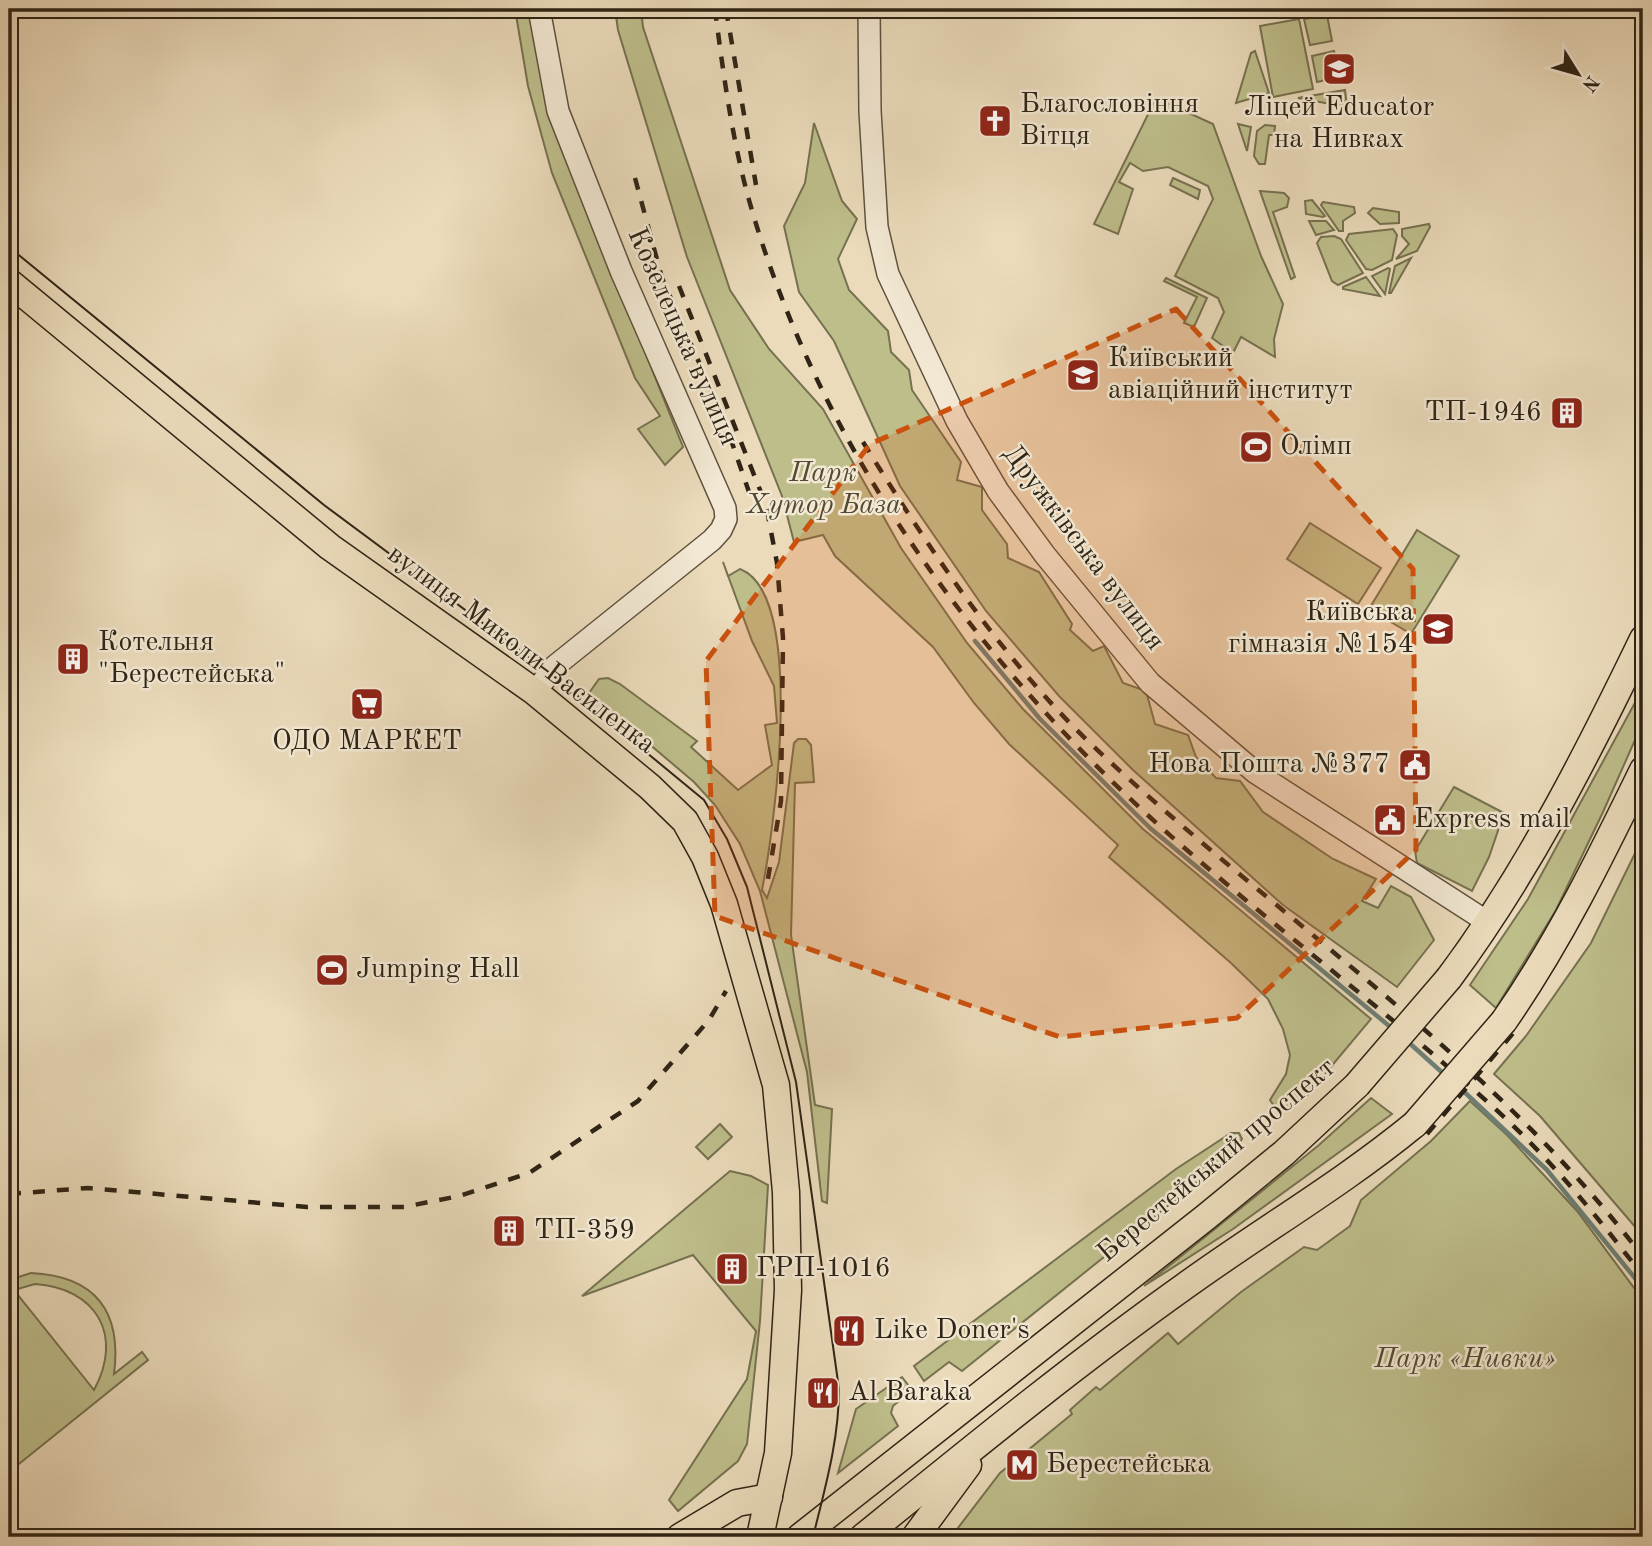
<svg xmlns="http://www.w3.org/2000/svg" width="1652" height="1546" viewBox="0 0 1652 1546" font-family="'Old Standard TT',serif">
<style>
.green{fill:#bebe8b;stroke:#767150;stroke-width:2;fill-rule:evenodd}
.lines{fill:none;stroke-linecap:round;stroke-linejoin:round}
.stream{stroke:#6e7f74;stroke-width:4.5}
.minor-casing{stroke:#5e523e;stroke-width:24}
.major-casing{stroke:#2f2415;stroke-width:29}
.minor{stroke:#f2e8d3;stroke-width:21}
.major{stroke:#ebdbbb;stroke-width:26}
.tram{stroke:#2f2415;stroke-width:2}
.rail{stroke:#2f2415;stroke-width:4.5;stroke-dasharray:12 12;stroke-linecap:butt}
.major-bridge-casing{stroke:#2f2415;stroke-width:29;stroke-linecap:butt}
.major-bridge{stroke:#ebdbbb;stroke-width:26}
.marked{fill:#cc510d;fill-opacity:0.2;stroke:#cc510d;stroke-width:5;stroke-dasharray:14 9;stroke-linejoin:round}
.labels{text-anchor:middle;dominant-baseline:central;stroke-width:5;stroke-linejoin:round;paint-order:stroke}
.poi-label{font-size:28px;fill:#2f2415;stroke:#f2e8d3;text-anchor:start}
.street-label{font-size:28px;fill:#2f2415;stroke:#f2e8d3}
.park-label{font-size:28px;font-style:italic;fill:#534a32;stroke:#f2e8d3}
</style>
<rect width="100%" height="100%" fill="#ebdbbb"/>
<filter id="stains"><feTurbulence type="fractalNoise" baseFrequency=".00286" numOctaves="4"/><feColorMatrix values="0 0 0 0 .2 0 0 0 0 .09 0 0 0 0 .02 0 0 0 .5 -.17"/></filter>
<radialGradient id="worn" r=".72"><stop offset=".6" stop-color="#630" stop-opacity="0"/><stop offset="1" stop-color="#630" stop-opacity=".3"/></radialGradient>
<!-- green -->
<g class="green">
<path d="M515 9H530L555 127 683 447 665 465 638 429 660 416 635 378 552 173 528 86Z"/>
<path d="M615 9H641L643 27 730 290 769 349 823 409 901 548 967 643 1023 709 1143 829 1371 1019 1304 1099 1285 1110 1276 1109 1270 1100 1286 1074 1290 1055 1283 1029 1268 999 1231 963 1109 857 1118 845 1009 744 974 703 933 647 835 556 823 535 794 542 782 496 687 257 618 30Z"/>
<path d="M1327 15 1332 41 1310 45 1304 19Z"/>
<path d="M1299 19 1313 89 1273 97 1260 26Z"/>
<path d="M1255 51 1269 93 1236 103 1251 53Z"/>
<path d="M1334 51 1340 77 1317 82 1312 56Z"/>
<path d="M1345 90 1347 107 1298 98Z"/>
<path d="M1156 98 1213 124 1261 256 1283 304 1274 339 1275 357 1241 337 1233 353 1212 338 1224 312 1218 298 1175 276 1213 199 1208 186 1168 167 1143 171 1130 163 1119 182 1133 189 1118 234 1094 224Z"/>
<path d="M814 123 842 201 857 219 838 259 849 290 888 331 891 352 909 370 912 390 961 462 957 480 982 487V510L1007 544 1008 558 1039 572 1072 624 1070 630 1093 651 1104 646 1123 683 1146 691 1155 724 1188 735 1196 757 1216 778 1240 781 1263 812 1333 859 1376 879 1362 901 1378 908 1391 886 1411 897 1434 940 1397 987 1283 905 1133 770 1059 696 986 611 900 486 834 341 799 292 784 226 805 183Z"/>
<path d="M1238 124 1251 127 1247 151Z"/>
<path d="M1265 125 1275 126 1274 135H1269L1265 164H1259L1254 156 1257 131Z"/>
<path d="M1173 178 1200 190 1198 199 1170 185Z"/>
<path d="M1260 191 1284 193 1289 198 1287 207 1273 212 1295 277 1291 279Z"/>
<path d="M1312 200 1325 216 1323 217 1306 214 1305 201Z"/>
<path d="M1323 202 1354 207 1355 213 1343 221V231H1339L1321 205Z"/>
<path d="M1373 208 1399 212V223L1380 224 1368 213Z"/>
<path d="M1309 221H1326L1334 230 1316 235Z"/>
<path d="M1429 224 1430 227 1417 251 1396 259 1409 244 1402 236V229Z"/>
<path d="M1393 229 1397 235 1392 260 1372 270 1366 269 1346 240 1349 234Z"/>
<path d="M1334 236 1341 239 1363 273 1338 285 1332 281 1317 243 1321 237Z"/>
<path d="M1411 258 1391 293H1389L1395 266Z"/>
<path d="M1388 268 1390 269 1385 294 1372 276Z"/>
<path d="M1366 277 1380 296 1343 289V287Z"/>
<path d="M1166 278 1207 298 1194 327 1184 323 1197 297 1164 281Z"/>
<path d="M1310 523 1381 568 1358 604 1287 559Z"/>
<path d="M1417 530 1459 556 1411 634 1369 609Z"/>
<path d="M723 562 728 576 740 569C807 595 774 831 762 890L767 898 779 862 794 743 798 739H806L811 745 814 782 795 783 791 935 815 1105 832 1109 827 1203 822 1201 807 1072 760 891 740 844 715 805 694 782 589 693 599 679 608 678 620 684 697 741 691 747 738 790 772 765 765 725 777 723 774 686 752 641Z"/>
<path d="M1643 688V722L1603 812 1556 910 1496 1008 1470 985 1528 899Z"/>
<path d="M1454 787 1504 813 1489 857 1472 891 1417 863 1415 851Z"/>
<path d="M1643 837V1236L1540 1116 1494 1074 1526 1036 1591 943Z"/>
<path d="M1371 1098 1392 1114 1233 1229 1144 1286 1319 1145Z"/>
<path d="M1470 1101 1507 1135 1577 1211 1643 1300V1537H951L1000 1473 1072 1414 1070 1410 1096 1387 1100 1390 1168 1333 1178 1344 1241 1292 1304 1247 1317 1250 1350 1226 1361 1200 1431 1141Z"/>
<path d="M720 1124 732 1137 708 1159 696 1147Z"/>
<path d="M1231 1133H1239L1242 1139 1231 1155 962 1371 949 1362 924 1381 914 1366 1176 1169Z"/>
<path d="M730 1171 751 1176 768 1185 760 1321 747 1444 738 1461 678 1511 669 1500 747 1379 756 1331 693 1255 582 1296Z"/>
<path d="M31 1273C96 1276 122 1312 114 1374L142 1352 148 1360 9 1472V1280ZM35 1284C96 1288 124 1335 94 1390L14 1290Z"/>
<path d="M902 1377 912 1390 893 1406 891 1413 898 1426 838 1473 856 1409Z"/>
</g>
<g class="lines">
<!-- stream -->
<g class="stream">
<path d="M975 641 1040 719 1150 828 1394 1030"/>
<path d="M1406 1040 1446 1076"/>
<path d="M1458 1086 1547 1170 1643 1288"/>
</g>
<defs>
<g id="minor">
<path d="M869 9 870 111 877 227 888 274 957 421 998 491 1045 555 1150 683 1256 773 1489 923"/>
<path d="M535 692 555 666 712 540 721 530 726 519 725 508 621 271 558 111 539 9"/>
</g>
<g id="major">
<path d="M9 282 330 547 535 692 650 787 685 821 705 857 724 904 776 1085 786 1192 788 1290 778 1453 760 1537"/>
<path d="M1449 978C1527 873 1586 757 1643 639"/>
<path d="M1504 1021C1559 942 1601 856 1643 770"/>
<path d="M680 1537 737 1503 769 1497"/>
<path d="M800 1537 1206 1217 1284 1153 1357 1085"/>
<path d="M863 1537C969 1451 1074 1365 1185 1286 1261 1231 1342 1184 1415 1124"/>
<path d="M915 1537 968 1465"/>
</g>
</defs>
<!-- minor casing -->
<use href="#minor" class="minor-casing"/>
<!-- major casing -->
<use href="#major" class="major-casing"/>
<!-- minor -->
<use href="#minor" class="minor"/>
<!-- major -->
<use href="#major" class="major"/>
<!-- tram -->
<path class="tram" d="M9 247 324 505 550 673 704 800 727 839 747 887 796 1082 839 1389C839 1440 825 1488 813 1537"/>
<!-- rail -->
<g class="rail">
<path d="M715 9C723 72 732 139 749 200 821 456 989 679 1188 851 1288 938 1394 1017 1492 1106 1549 1157 1597 1216 1643 1276"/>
<path d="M726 9 756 185"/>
<path d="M635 178 662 278 712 392"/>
<path d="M679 286 766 505 777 563 783 638 781 801 766 891"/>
<path d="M730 437 749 492"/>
<path d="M863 442C930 550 1001 658 1093 746 1275 917 1491 1057 1643 1257"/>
<path d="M1418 1127 1507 1023"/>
<path d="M1427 1134 1515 1031"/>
<path d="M9 1194 88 1188 307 1207H404L459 1196 529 1173 638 1101 709 1020 726 991"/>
</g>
<defs>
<g id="major-bridge">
<path d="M1357 1085 1449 978"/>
<path d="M1415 1124 1504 1021"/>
</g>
</defs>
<!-- major-bridge casing -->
<use href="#major-bridge" class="major-bridge-casing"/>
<!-- major-bridge -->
<use href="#major-bridge" class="major-bridge"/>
</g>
<!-- marked area -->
<path class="marked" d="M1176 309 1413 569 1416 850 1237 1018 1060 1037 715 916 706 661 870 444Z"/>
<!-- icons -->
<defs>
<symbol id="school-square" viewBox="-11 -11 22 22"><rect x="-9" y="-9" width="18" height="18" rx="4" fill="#8f2418" stroke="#f2e8d3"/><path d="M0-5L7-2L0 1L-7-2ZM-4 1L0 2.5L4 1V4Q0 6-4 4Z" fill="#fff"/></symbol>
<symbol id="church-square" viewBox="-11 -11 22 22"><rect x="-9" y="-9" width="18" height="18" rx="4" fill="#8f2418" stroke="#f2e8d3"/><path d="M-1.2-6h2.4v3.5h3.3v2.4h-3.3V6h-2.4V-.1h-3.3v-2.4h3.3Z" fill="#fff"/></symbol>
<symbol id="university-square" viewBox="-11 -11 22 22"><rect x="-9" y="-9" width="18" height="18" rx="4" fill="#8f2418" stroke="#f2e8d3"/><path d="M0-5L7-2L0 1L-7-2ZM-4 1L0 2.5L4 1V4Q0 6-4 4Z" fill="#fff"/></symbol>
<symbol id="building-square" viewBox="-11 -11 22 22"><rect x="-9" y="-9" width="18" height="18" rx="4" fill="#8f2418" stroke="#f2e8d3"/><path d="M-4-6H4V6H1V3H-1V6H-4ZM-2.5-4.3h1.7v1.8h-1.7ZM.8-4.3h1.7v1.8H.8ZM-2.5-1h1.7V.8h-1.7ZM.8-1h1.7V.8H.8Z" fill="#fff"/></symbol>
<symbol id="stadium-square" viewBox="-11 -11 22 22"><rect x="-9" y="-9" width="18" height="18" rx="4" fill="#8f2418" stroke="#f2e8d3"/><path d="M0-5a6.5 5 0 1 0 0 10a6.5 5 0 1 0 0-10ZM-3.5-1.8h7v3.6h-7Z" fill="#fff"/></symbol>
<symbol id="supermarket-square" viewBox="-11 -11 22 22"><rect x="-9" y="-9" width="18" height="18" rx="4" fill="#8f2418" stroke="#f2e8d3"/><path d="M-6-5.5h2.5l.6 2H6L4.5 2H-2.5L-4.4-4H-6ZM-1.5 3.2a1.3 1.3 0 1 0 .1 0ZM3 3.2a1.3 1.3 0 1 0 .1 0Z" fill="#fff"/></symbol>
<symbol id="civic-square" viewBox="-11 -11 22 22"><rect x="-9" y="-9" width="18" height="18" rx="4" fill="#8f2418" stroke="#f2e8d3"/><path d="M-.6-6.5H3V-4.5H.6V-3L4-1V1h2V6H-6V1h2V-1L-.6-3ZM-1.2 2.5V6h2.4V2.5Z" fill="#fff"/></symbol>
<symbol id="restaurant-square" viewBox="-11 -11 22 22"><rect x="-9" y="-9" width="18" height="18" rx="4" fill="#8f2418" stroke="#f2e8d3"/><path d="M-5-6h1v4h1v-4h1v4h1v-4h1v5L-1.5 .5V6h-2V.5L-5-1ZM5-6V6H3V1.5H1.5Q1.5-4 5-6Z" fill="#fff"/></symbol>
<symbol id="metro-square" viewBox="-11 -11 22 22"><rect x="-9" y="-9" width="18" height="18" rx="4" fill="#8f2418" stroke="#f2e8d3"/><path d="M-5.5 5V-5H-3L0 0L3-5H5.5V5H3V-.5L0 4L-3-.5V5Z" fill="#fff"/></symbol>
</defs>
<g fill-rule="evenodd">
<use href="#school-square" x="1320" y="50" width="38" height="38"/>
<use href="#church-square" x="976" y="102" width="38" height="38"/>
<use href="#university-square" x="1064" y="356" width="38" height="38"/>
<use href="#building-square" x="1548" y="394" width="38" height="38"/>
<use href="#stadium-square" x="1237" y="428" width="38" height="38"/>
<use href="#school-square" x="1419" y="610" width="38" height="38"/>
<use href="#building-square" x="54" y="640" width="38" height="38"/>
<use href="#supermarket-square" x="348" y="685" width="38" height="38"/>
<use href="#civic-square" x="1396" y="746" width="38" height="38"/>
<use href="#civic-square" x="1371" y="801" width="38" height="38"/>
<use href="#stadium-square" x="313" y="951" width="38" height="38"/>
<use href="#building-square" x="490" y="1212" width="38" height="38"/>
<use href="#building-square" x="713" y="1250" width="38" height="38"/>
<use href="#restaurant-square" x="830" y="1312" width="38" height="38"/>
<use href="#restaurant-square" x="804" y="1374" width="38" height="38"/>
<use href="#metro-square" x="1003" y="1446" width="38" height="38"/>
</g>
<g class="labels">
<!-- poi labels -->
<g class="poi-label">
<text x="1020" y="105">Благословіння<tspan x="1020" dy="32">Вітця</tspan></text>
<text x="1339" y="108" text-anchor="middle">Ліцей Educator<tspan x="1339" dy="32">на Нивках</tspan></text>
<text x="1108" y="359">Київський<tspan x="1108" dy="32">авіаційний інститут</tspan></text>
<text x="1542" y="413" text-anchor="end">ТП-1946</text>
<text x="1280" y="447">Олімп</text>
<text x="1414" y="613" text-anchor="end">Київська<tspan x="1414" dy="32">гімназія №154</tspan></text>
<text x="98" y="643">Котельня<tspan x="98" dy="32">"Берестейська"</tspan></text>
<text x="367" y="742" text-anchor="middle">ОДО МАРКЕТ</text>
<text x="1390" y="765" text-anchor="end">Нова Пошта №377</text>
<text x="1414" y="820">Express mail</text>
<text x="356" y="970">Jumping Hall</text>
<text x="534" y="1231">ТП-359</text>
<text x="756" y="1269">ГРП-1016</text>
<text x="874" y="1331">Like Doner's</text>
<text x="848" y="1393">Al Baraka</text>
<text x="1046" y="1465">Берестейська</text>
</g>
<!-- street labels -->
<g class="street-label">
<text transform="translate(682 337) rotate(66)">Козелецька вулиця</text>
<text transform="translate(1083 548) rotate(53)">Дружківська вулиця</text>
<text transform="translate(521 650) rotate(37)">вулиця Миколи Василенка</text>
<text transform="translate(1217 1161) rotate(-40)">Берестейський проспект</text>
</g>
<!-- park labels -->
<g class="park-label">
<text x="823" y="474">Парк<tspan x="823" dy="32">Хутор База</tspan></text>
<text x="1465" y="1360">Парк «Нивки»</text>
</g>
</g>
<!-- margin -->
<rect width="1652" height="1546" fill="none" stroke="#ebdbbb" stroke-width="35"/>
<rect x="10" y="10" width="1631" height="1525" fill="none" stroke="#2f2415" stroke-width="3.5"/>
<rect x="18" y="18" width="1617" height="1511" fill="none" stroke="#2f2415" stroke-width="2"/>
<!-- north arrow -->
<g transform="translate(1578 74) rotate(127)" stroke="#f2e8d3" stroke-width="5" paint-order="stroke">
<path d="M0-5L12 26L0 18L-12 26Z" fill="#2f2415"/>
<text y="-10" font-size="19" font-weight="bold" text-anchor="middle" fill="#2f2415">N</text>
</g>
<rect width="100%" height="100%" filter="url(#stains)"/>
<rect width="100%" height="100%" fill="url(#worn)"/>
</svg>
